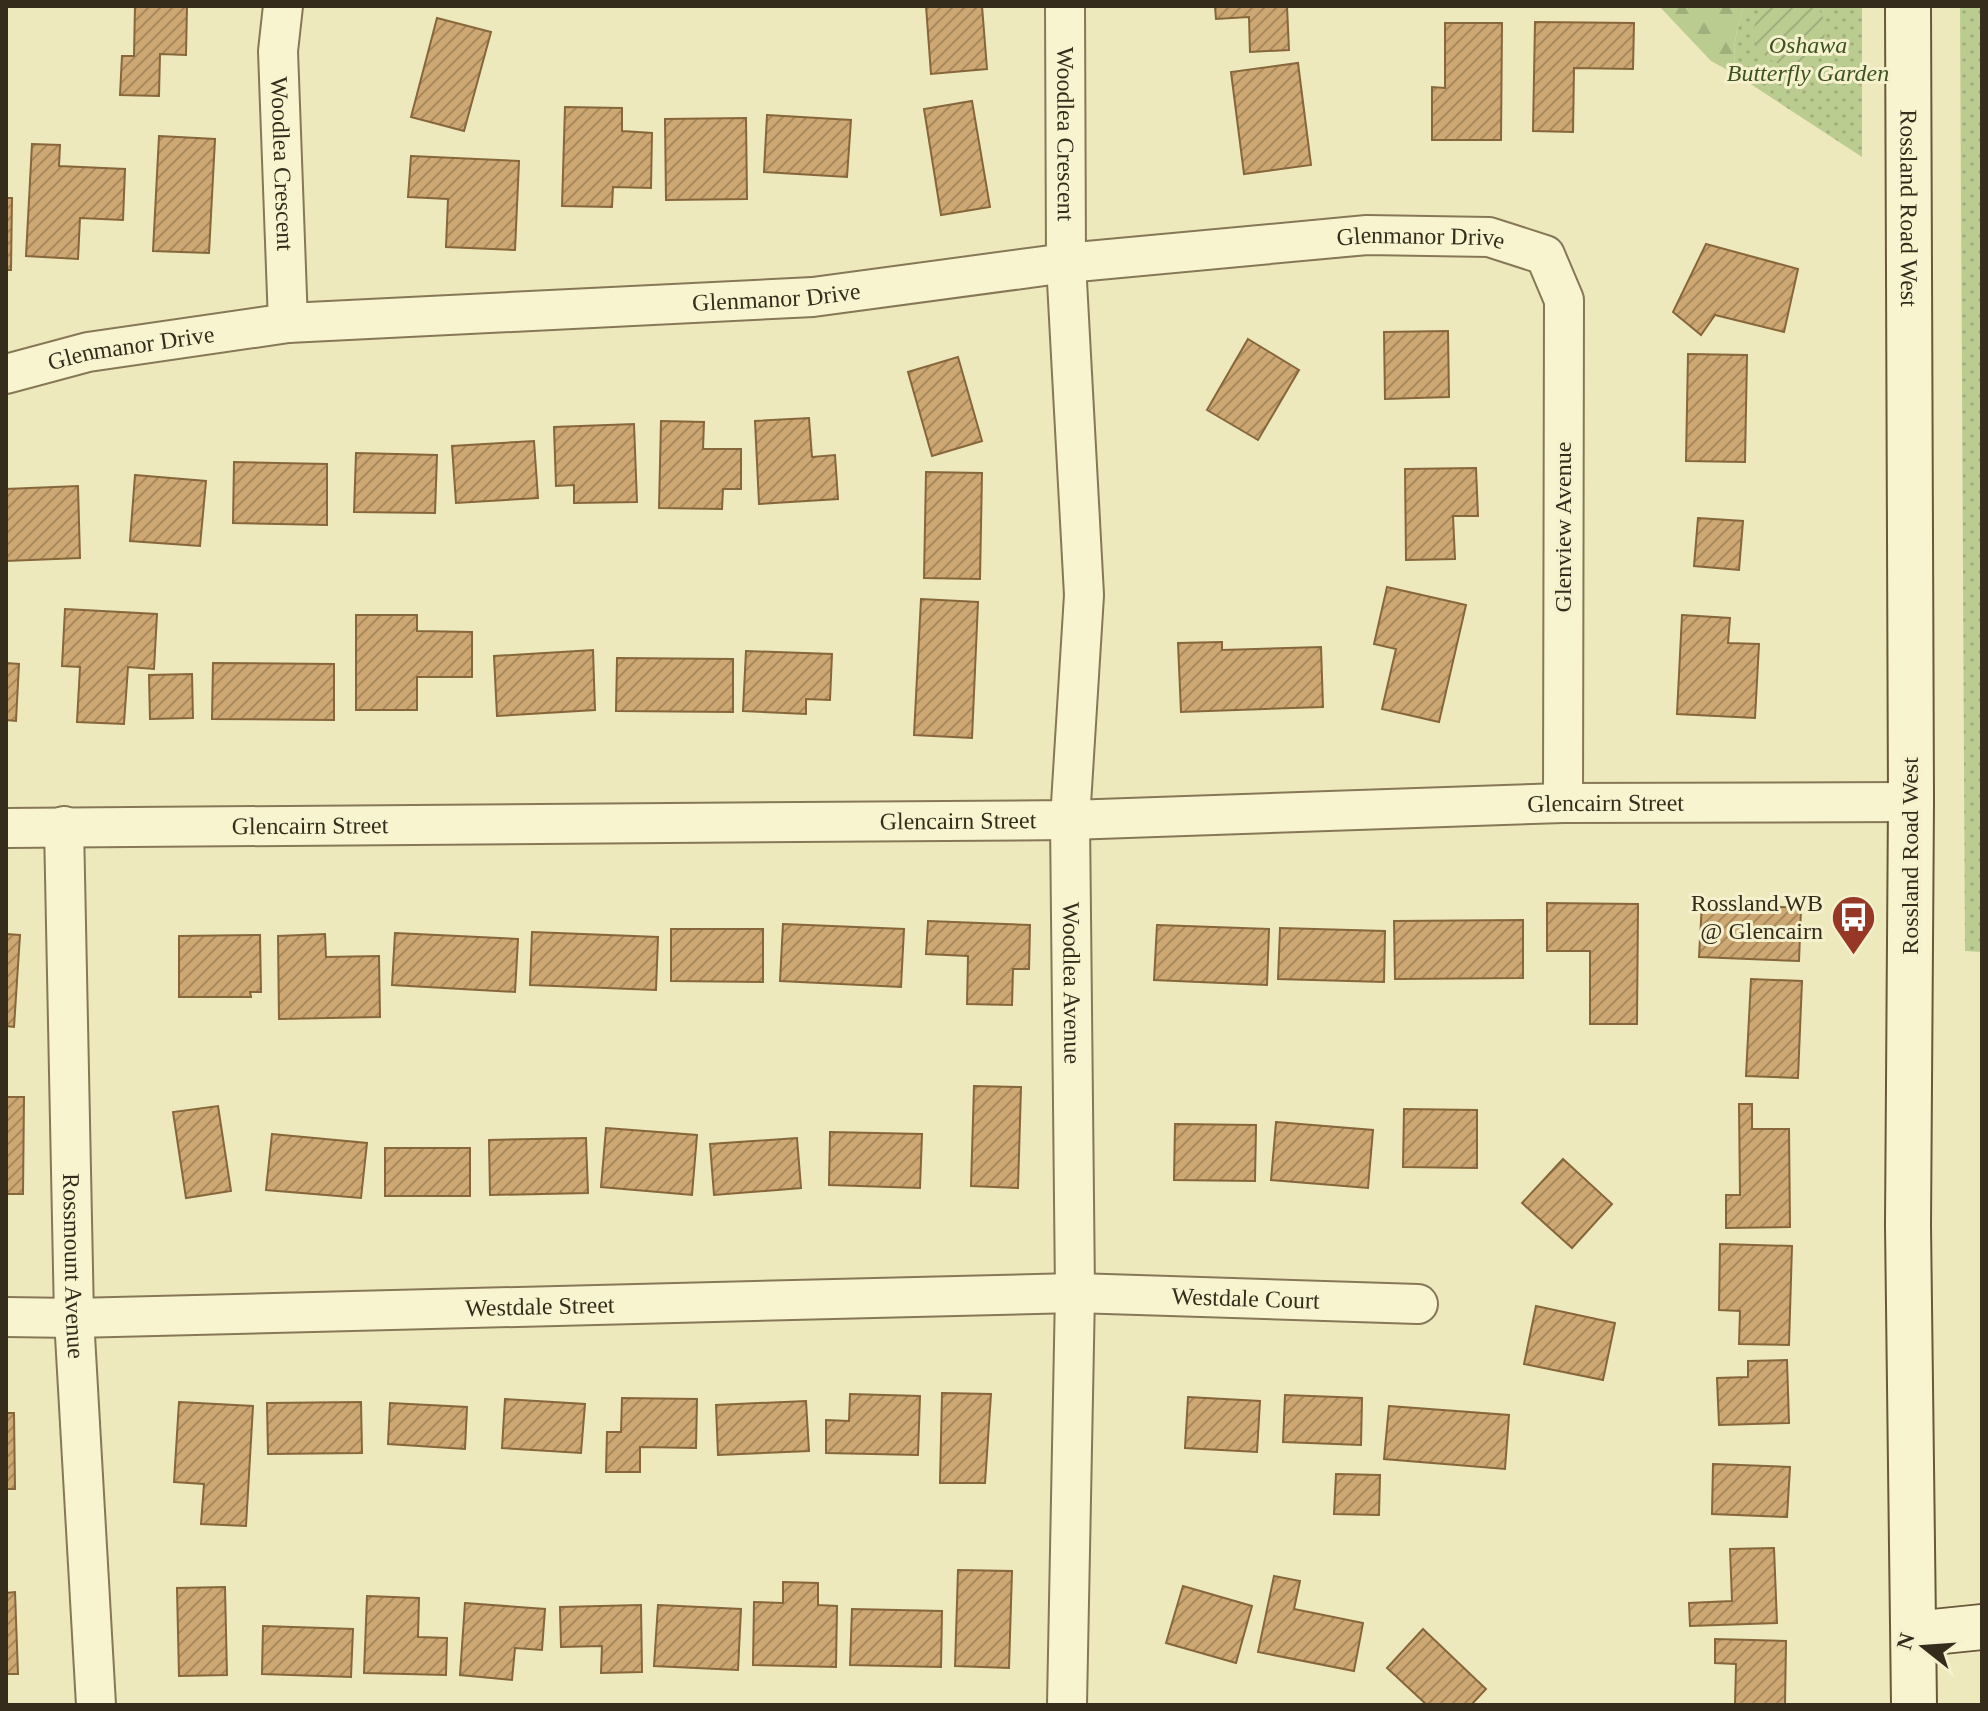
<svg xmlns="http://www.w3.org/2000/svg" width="1988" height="1711" viewBox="0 0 1988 1711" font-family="Georgia,serif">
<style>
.grass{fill:url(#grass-dots)}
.forest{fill:url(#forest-firs)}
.garden{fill:url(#garden-furrows)}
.building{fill:url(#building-hatch);stroke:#86663b;stroke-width:2}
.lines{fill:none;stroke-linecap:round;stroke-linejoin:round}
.minor-casing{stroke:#867856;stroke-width:42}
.secondary-casing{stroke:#685939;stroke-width:48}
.minor{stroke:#f9f4d0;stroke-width:38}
.secondary{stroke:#f9f4d0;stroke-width:44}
.labels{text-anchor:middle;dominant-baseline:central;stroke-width:6;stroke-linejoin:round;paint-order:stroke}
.park-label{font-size:24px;font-style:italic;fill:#3d5221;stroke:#f6f1cd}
.street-label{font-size:24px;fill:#352c1b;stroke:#f6f1cd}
.poi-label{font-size:24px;fill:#352c1b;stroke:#f6f1cd;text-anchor:end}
</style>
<defs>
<pattern id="grass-dots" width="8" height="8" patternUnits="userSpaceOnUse" patternTransform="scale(2)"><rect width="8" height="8" fill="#bbcc91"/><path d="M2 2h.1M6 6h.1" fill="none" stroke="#a1af7c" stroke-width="1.8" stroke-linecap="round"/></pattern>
<pattern id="forest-firs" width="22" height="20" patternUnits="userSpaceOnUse" patternTransform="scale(2)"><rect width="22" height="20" fill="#bbcc91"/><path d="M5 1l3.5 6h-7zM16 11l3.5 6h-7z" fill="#a1af7c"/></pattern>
<pattern id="garden-furrows" width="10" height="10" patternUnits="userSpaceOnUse" patternTransform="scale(2)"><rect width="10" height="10" fill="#bbcc91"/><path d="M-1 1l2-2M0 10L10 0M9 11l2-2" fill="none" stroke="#a1af7c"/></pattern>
<pattern id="building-hatch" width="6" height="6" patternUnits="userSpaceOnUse" patternTransform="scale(2)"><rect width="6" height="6" fill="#cea872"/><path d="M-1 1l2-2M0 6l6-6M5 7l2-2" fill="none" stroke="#a8895d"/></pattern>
</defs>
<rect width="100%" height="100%" fill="#eee8bd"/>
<!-- grass -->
<g class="grass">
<path d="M1744 6H1862V157L1737 75C1730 54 1737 26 1744 6Z"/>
<path d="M1960 6H1982V952L1965 951Z"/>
</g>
<!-- forest -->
<path class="forest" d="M1659 6H1744C1737 26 1730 54 1737 75L1711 61Z"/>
<!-- garden -->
<path class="garden" d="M1762 6H1817C1824 17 1828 28 1823 42 1807 89 1730 60 1762 6Z"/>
<!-- building -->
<g class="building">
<path d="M135 6H187L186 55 160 54 159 96 120 95 122 56H134Z"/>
<path d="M926 6H982L987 69 931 74Z"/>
<path d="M1215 6H1287L1289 50 1250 52 1249 17 1216 19Z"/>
<path d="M437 18 491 32 464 131 411 117Z"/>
<path d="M1535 22 1634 23 1633 69 1574 68 1573 132 1533 131Z"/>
<path d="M1445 23H1502L1501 140H1432V87L1445 88Z"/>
<path d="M1298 63 1311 165 1244 174 1231 72Z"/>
<path d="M972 101 990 207 941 215 924 109Z"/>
<path d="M565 107 622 108V131L652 133 651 188 613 187 612 207 562 206Z"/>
<path d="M767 115 851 120 847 177 764 172Z"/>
<path d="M746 118 747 199 666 200 665 119Z"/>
<path d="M159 136 215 139 209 253 153 251Z"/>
<path d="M32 144 60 145 59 166 125 169 123 220 80 218 78 259 26 256Z"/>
<path d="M411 156 519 161 515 250 446 247 448 199 408 197Z"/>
<path d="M6 198H12L11 270H6Z"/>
<path d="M1706 244 1798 269 1784 332 1715 315 1701 335 1673 312Z"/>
<path d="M1448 331 1449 397 1385 399 1384 332Z"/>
<path d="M1248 339 1299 370 1258 440 1207 410Z"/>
<path d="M1688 354 1747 355 1745 462 1686 461Z"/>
<path d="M958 357 982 441 932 456 908 372Z"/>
<path d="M809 418 812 457 835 455 838 499 759 504 755 421Z"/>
<path d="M661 421 704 422 703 449H741V489H723L722 509 659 508Z"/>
<path d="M634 424 637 502 574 503V485L556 486 554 427Z"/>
<path d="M534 441 538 498 456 503 452 446Z"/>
<path d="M356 453 437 455 435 513 354 512Z"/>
<path d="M234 462 327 464V525L233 523Z"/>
<path d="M1476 468 1478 516H1453L1455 559 1406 560 1405 469Z"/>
<path d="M926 472 982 473 980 579 924 578Z"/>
<path d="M135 475 206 481 200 546 130 541Z"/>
<path d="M78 486 80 558 6 561V489Z"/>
<path d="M1698 518 1743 521 1739 570 1694 566Z"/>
<path d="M1387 587 1466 605 1439 722 1382 709 1396 649 1374 644Z"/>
<path d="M921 599 978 602 972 738 914 735Z"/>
<path d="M65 609 157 614 154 669 128 667 124 724 77 722 80 667 62 666Z"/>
<path d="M356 615H417V631L472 632V677H417V710H356Z"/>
<path d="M1682 615 1730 618 1728 643 1759 644 1755 718 1677 714Z"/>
<path d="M1222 642V650L1321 647 1323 707 1181 712 1178 643Z"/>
<path d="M593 650 595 710 497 716 494 656Z"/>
<path d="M746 651 832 654 830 700 806 699V714L743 711Z"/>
<path d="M617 658 733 659V712L616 711Z"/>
<path d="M6 663 19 664 16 721 6 720Z"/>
<path d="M213 663 334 664V720L212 719Z"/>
<path d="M192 674 193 718 150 719 149 675Z"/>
<path d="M1547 903 1638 904 1637 1024H1590V951H1547Z"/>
<path d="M1702 903 1801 908 1799 961 1699 957Z"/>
<path d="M1523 920V978L1395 979 1394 921Z"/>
<path d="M928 921 1030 925 1029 969H1013L1012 1005 967 1004 968 956 926 954Z"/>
<path d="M783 924 904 929 901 987 780 981Z"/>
<path d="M1157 925 1269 929 1267 985 1154 980Z"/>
<path d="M1280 928 1385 931 1384 982 1278 979Z"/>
<path d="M671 929H763V982L671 981Z"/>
<path d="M532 932 658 937 656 990 530 985Z"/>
<path d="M395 933 518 939 515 992 392 985Z"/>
<path d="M6 934 20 935 14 1027 6 1026Z"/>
<path d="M325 934 326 957 379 956 380 1017 279 1019 278 936Z"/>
<path d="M260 935 261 992H250L251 997H179V936Z"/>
<path d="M1751 979 1802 981 1798 1078 1746 1076Z"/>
<path d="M974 1086 1021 1087 1018 1188 971 1186Z"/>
<path d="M6 1097H24L23 1194H6Z"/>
<path d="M1739 1104H1752V1129H1789L1790 1227 1726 1228V1195H1740Z"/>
<path d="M218 1106 231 1191 186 1198 173 1112Z"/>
<path d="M1404 1109 1477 1110V1168L1403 1167Z"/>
<path d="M1276 1122 1373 1130 1368 1188 1271 1180Z"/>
<path d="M1175 1124 1256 1125 1255 1181 1174 1180Z"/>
<path d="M606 1128 697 1135 692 1195 601 1187Z"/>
<path d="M830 1132 922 1134 920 1188 829 1185Z"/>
<path d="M272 1134 367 1143 361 1198 266 1190Z"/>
<path d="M586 1138 588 1193 490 1195 489 1140Z"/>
<path d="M797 1138 801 1188 714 1195 710 1144Z"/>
<rect x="385" y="1148" width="85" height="48"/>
<path d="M1563 1159 1612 1204 1572 1248 1522 1203Z"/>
<path d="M1720 1244 1792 1246 1789 1345 1739 1344 1740 1311 1719 1310Z"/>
<path d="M1536 1306 1615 1323 1603 1380 1524 1364Z"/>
<path d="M1787 1360 1789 1423 1719 1425 1717 1378 1748 1377V1361Z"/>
<path d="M942 1393 991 1394 985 1483H940Z"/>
<path d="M850 1394 920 1396 918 1455 826 1453V1420L849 1421Z"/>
<path d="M1285 1395 1362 1398 1361 1445 1283 1442Z"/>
<path d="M1188 1397 1260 1401 1257 1452 1185 1448Z"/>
<path d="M622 1398 697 1399 696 1448 640 1447V1472H606L607 1432H621Z"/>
<path d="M505 1399 585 1404 581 1453 502 1448Z"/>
<path d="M806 1401 809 1451 718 1455 716 1405Z"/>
<path d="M179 1402 253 1406 246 1526 201 1524 204 1484 174 1482Z"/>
<path d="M361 1402 362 1453 268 1454 267 1403Z"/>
<path d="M390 1403 467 1407 465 1449 388 1444Z"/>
<path d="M1389 1406 1509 1415 1505 1469 1384 1459Z"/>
<path d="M6 1413H14L15 1489H6Z"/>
<path d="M1713 1464 1790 1467 1787 1517 1712 1514Z"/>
<path d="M1336 1474 1380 1475 1379 1515 1334 1514Z"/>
<path d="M1774 1548 1777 1623 1690 1626 1689 1603 1732 1601 1730 1549Z"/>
<path d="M958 1570 1012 1571 1009 1668 955 1666Z"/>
<path d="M1274 1576 1300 1581 1294 1609 1363 1623 1354 1671 1258 1652Z"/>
<path d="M783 1582 818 1583V1605L837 1606 836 1667 753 1665 754 1602 783 1603Z"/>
<path d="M1183 1586 1252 1606 1236 1663 1166 1643Z"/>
<path d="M225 1587 227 1675 179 1676 177 1588Z"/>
<path d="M15 1592 18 1674H6V1593Z"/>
<path d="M367 1596 419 1598 418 1637 447 1638 446 1675 364 1673Z"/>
<path d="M465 1603 545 1609 542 1650 515 1648 512 1680 460 1675Z"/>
<path d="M641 1605 642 1672 601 1673 602 1646 561 1647 560 1607Z"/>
<path d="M658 1605 741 1609 738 1670 654 1666Z"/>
<path d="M852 1609 942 1611 941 1667 850 1665Z"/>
<path d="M263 1626 353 1629 351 1677 262 1674Z"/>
<path d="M1423 1629 1486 1689 1471 1705H1427L1387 1668Z"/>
<path d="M1715 1639 1786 1641 1785 1705H1735L1736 1664 1715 1663Z"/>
</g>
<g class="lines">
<defs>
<g id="minor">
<path id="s1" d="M283 6 278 51 288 323"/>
<path id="s2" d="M1065 6 1066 263 1084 595 1070 820 1075 1293 1067 1705"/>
<path id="s3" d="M6 374 88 352 288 323 813 297 1066 263 1367 235 1489 237 1545 255 1564 300 1563 803"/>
<path id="s4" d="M64 826 74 1318 96 1705"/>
<path id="s5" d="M6 828 1070 820 1563 803 1911 802"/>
<path id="s6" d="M6 1317 74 1318 1075 1293 1418 1304"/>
</g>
<g id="secondary">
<path id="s7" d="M1908 6 1911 802 1908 1225 1914 1705"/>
<path d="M1914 1634 1982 1627"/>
</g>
</defs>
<!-- minor casing -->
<use href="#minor" class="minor-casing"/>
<!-- secondary casing -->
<use href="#secondary" class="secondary-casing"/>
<!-- minor -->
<use href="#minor" class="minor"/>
<!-- secondary -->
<use href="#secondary" class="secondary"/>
</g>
<!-- icons -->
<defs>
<symbol id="bus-pin" viewBox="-11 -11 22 30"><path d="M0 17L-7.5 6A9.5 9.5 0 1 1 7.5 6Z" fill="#963825" stroke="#f6f1cd"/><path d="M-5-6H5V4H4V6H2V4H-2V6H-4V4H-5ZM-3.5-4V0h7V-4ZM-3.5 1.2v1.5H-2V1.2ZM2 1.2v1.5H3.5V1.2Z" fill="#fff"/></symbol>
</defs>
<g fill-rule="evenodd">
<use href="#bus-pin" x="1828" y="892" width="51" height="69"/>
</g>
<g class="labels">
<!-- park labels -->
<g class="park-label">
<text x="1808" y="45">Oshawa<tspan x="1808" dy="28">Butterfly Garden</tspan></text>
</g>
<!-- street labels -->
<g class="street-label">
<text stroke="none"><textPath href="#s2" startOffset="128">Woodlea Crescent</textPath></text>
<text stroke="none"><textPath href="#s1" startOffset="158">Woodlea Crescent</textPath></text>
<text stroke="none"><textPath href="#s7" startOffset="202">Rossland Road West</textPath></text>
<text stroke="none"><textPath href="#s3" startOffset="1424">Glenmanor Drive</textPath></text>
<text stroke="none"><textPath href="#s3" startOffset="776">Glenmanor Drive</textPath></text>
<text stroke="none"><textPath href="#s3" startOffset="128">Glenmanor Drive</textPath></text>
<text transform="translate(1563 527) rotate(-90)">Glenview Avenue</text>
<text stroke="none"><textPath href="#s5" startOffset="1600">Glencairn Street</textPath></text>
<text stroke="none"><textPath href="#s5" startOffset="952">Glencairn Street</textPath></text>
<text stroke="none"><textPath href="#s5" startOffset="304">Glencairn Street</textPath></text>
<text transform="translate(1910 856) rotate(-90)">Rossland Road West</text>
<text stroke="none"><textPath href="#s2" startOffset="978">Woodlea Avenue</textPath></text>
<text stroke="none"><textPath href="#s4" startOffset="440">Rossmount Avenue</textPath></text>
<text stroke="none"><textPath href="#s6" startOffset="1240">Westdale Court</textPath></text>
<text stroke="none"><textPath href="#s6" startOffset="534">Westdale Street</textPath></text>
</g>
<!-- poi labels -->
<g class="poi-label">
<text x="1823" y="903">Rossland WB<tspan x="1823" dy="28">@ Glencairn</tspan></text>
</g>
</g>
<!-- border -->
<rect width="1988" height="1711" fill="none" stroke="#352c1b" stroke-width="16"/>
<!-- north arrow -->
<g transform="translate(1924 1647) rotate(287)" stroke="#f6f1cd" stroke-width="6" paint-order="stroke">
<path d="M0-6L14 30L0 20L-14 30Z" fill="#352c1b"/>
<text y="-12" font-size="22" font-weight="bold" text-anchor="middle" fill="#352c1b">N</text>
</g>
</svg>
